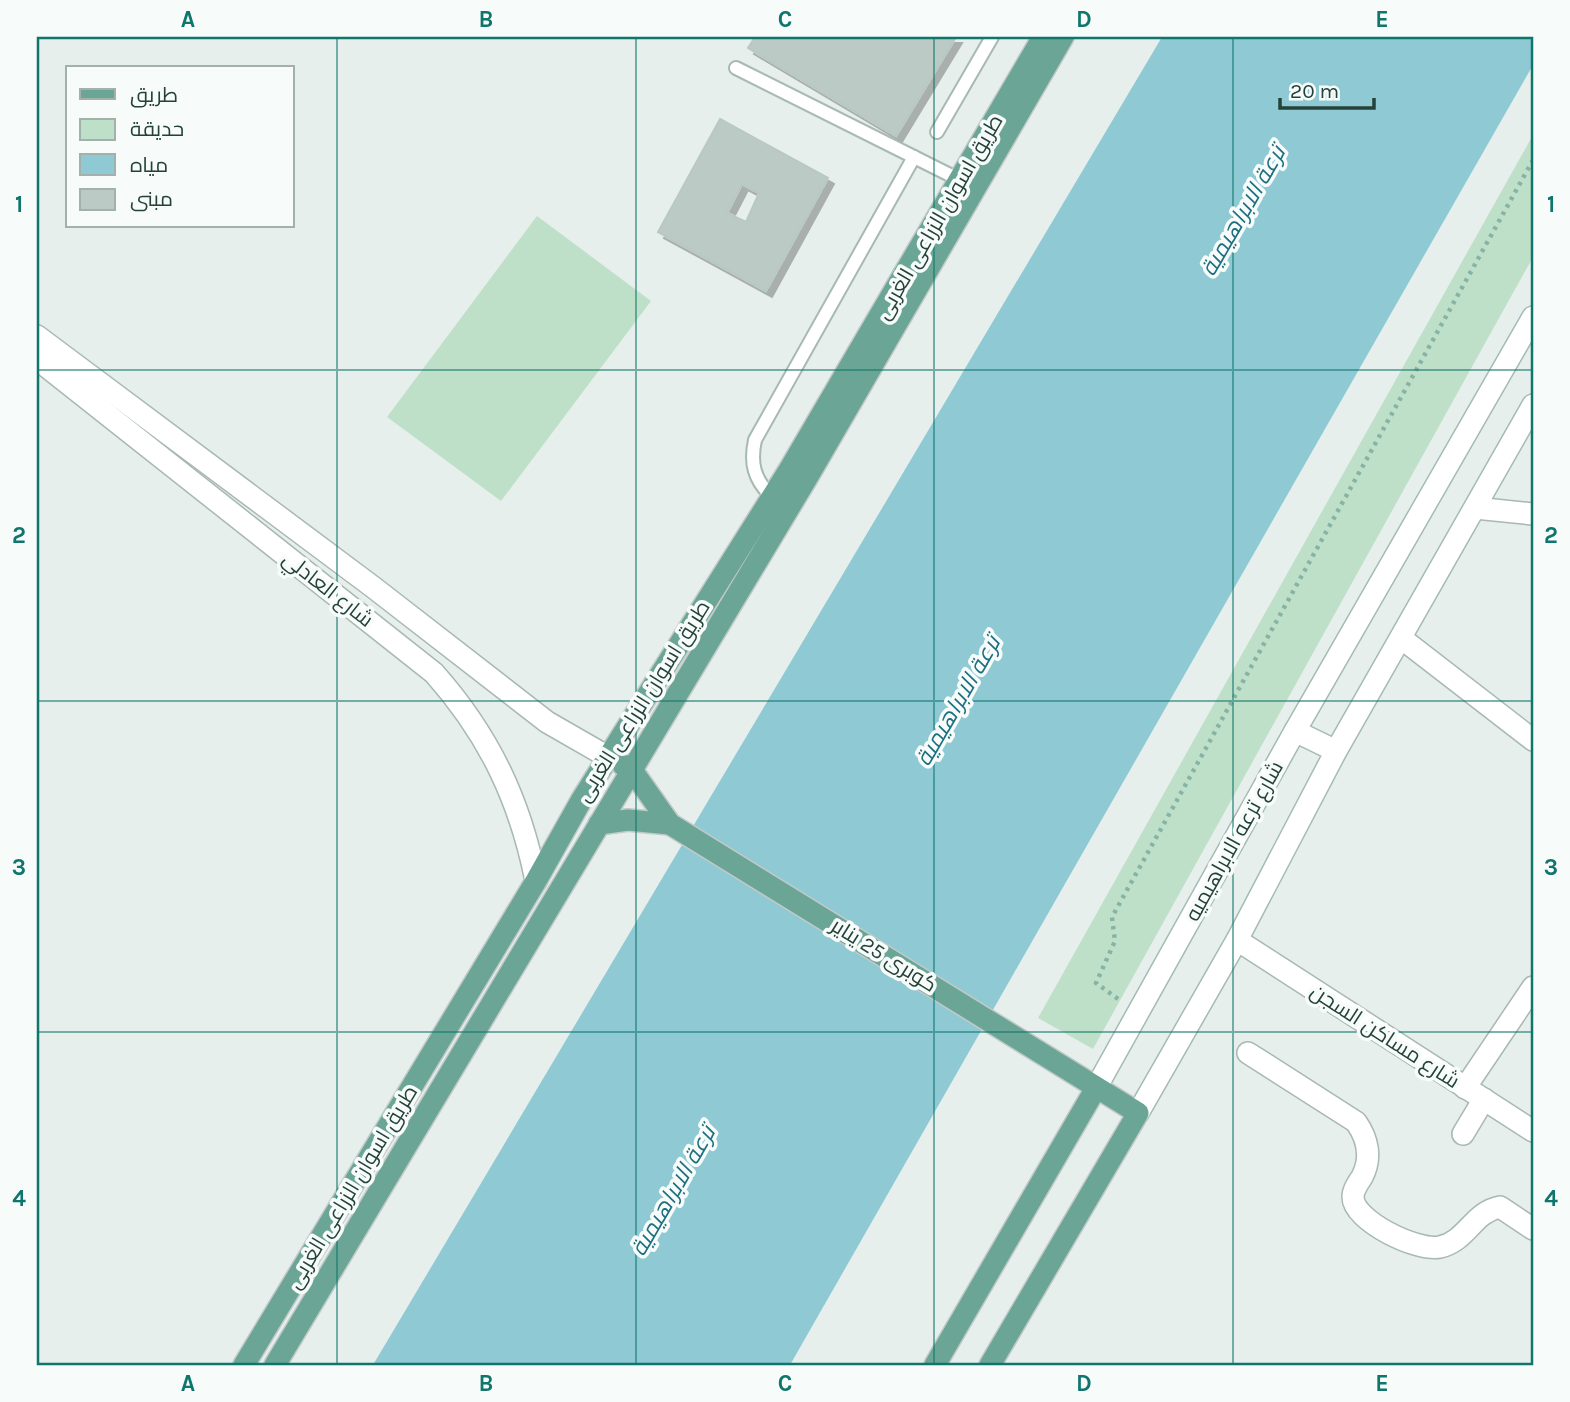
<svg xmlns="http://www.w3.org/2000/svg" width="1570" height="1402" viewBox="0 0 1570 1402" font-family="Karla,Cairo,sans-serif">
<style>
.green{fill:#bfe0c8}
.water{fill:#8ec9d4}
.building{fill:#bbcac4;stroke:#b8c9c2;stroke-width:2;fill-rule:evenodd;filter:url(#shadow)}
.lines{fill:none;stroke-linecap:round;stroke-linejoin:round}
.service-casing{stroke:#a8b8b2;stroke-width:16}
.minor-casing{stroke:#a8b8b2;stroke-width:24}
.tertiary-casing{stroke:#a8b8b2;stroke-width:24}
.secondary-casing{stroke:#a4bbb3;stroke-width:24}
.primary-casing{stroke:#c2cac8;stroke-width:24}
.path{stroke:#86b3a5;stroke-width:4.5;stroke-dasharray:3.5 5;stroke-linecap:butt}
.service{stroke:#fff;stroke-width:12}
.minor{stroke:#fff;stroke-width:21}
.tertiary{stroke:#fff;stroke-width:21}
.secondary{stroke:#fff;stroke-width:21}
.primary{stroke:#6aa596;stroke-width:21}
.grid{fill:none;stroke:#0f766e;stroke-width:2;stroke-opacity:0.55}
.labels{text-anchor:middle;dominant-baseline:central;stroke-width:7;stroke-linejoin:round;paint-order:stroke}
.street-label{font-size:21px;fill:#24423a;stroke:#f7fbf9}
.water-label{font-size:23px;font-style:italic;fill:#1c6f80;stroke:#f7fbf9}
.neatline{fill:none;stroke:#0f766e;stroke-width:2.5}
.grid-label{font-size:23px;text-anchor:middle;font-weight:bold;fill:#0f766e}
</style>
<defs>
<filter id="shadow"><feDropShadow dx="6" dy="6" stdDeviation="0" flood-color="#0004"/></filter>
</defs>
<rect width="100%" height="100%" fill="#e6efeb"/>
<!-- green -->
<g class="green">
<path d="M1533 135V257L1093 1049 1038 1018Z"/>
<path d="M537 216 651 301 501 501 387 417Z"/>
</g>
<!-- water -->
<path class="water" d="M1162 37H1533V65L790 1365H373Z"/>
<!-- building -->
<g class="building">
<path d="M755 37H956L896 136 748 48Z"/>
<path d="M720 119 828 178 766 291 658 232ZM742 184 759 193 746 222 727 213Z"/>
</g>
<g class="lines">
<defs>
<g id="service">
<path d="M736 68 964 182"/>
<path d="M937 132 992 37"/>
<path d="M771 496C754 479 750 463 755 440L914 157"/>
</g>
<g id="minor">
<path d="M1475 508 1533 514"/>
<path d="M1401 638 1533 740"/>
<path d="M1237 940 1533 1131"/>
<path d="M1248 1053 1356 1122C1368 1139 1372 1158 1362 1177 1358 1183 1353 1190 1353 1197 1353 1221 1418 1252 1440 1247 1467 1241 1473 1212 1500 1207L1533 1229"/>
<path d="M1465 1088 1533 987"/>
<path d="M1463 1134 1484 1099"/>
</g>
<g id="tertiary">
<path d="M37 336 373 587 547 722 608 757"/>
<path d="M37 359 434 673C489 735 520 800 536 881"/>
</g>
<g id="secondary">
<path d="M1295 731 1336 751"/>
<path d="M1096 1088 1295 731 1533 317"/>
<path d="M1138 1113 1237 940 1336 751 1533 405"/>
</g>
<g id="primary">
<path d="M623 765 632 770 670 824 1138 1113 990 1365"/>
<path d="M599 824 628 820 670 824"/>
<path d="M244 1365 536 881 582 799 789 470 1043 37"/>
<path d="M275 1365 807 478 1063 37"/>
<path d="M935 1365 1096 1088"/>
</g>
</defs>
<!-- service casing -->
<use href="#service" class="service-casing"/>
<!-- minor casing -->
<use href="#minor" class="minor-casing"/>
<!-- tertiary casing -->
<use href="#tertiary" class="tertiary-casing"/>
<!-- secondary casing -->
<use href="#secondary" class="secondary-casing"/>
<!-- primary casing -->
<use href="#primary" class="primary-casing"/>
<!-- path -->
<path class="path" d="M1118 999 1096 983 1115 941 1112 917 1533 160"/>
<!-- service -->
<use href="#service" class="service"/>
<!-- minor -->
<use href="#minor" class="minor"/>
<!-- tertiary -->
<use href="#tertiary" class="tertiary"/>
<!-- secondary -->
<use href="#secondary" class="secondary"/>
<!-- primary -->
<use href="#primary" class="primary"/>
</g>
<!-- grid -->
<path class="grid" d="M337 37V1365M636 37V1365M934 37V1365M1233 37V1365M37 370H1533M37 701H1533M37 1032H1533"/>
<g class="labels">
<!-- street labels -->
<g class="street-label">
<text transform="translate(939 217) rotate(-60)">طريق اسوان الزراعى الغربى</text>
<text transform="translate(328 589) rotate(38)">شارع العادلي</text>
<text transform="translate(643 701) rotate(-58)">طريق اسوان الزراعى الغربى</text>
<text transform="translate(1234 841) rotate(-61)">شارع ترعه الابراهيميه</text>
<text transform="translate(884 955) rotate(32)">كوبرى 25 يناير</text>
<text transform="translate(1385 1036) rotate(33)">شارع مساكن السجن</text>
<text transform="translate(352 1187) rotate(-59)">طريق اسوان الزراعى الغربى</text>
</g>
<!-- water labels -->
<g class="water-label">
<text transform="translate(1243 211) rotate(-60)">ترعة الابراهيمية</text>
<text transform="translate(958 701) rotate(-60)">ترعة الابراهيمية</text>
<text transform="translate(673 1191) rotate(-60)">ترعة الابراهيمية</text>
</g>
</g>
<!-- border -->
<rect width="1570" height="1402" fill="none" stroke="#f7fbf9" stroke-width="77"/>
<!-- legend -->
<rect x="66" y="66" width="228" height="161" fill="#f7fbf9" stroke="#a3b1ad" stroke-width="2"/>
<rect x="80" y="89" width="35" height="10" fill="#6aa596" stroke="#a3b1ad" stroke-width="2"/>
<text x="130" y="102" font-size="21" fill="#24423a">طريق</text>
<rect x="80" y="119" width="35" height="21" fill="#bfe0c8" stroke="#a3b1ad" stroke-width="2"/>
<text x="130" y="136" font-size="21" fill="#24423a">حديقة</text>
<rect x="80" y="154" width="35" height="21" fill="#8ec9d4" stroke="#a3b1ad" stroke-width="2"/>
<text x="130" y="172" font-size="21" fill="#24423a">مياه</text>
<rect x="80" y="189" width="35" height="21" fill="#bbcac4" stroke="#a3b1ad" stroke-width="2"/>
<text x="130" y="206" font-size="21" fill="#24423a">مبنى</text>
<!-- scale -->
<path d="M1280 98v10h94v-10" fill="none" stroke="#24423a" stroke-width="3.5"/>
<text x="1290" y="98" font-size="21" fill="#24423a" stroke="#f7fbf9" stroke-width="5" paint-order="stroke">20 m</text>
<rect x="38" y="38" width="1494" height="1326" class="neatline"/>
<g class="grid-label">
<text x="188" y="27">A</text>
<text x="486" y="27">B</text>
<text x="785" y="27">C</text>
<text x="1084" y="27">D</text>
<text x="1382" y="27">E</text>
<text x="19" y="212">1</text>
<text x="1551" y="212">1</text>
<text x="19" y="543">2</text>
<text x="1551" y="543">2</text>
<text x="19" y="875">3</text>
<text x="1551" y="875">3</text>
<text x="19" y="1206">4</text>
<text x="1551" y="1206">4</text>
<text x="188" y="1391">A</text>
<text x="486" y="1391">B</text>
<text x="785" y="1391">C</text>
<text x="1084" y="1391">D</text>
<text x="1382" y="1391">E</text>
</g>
</svg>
